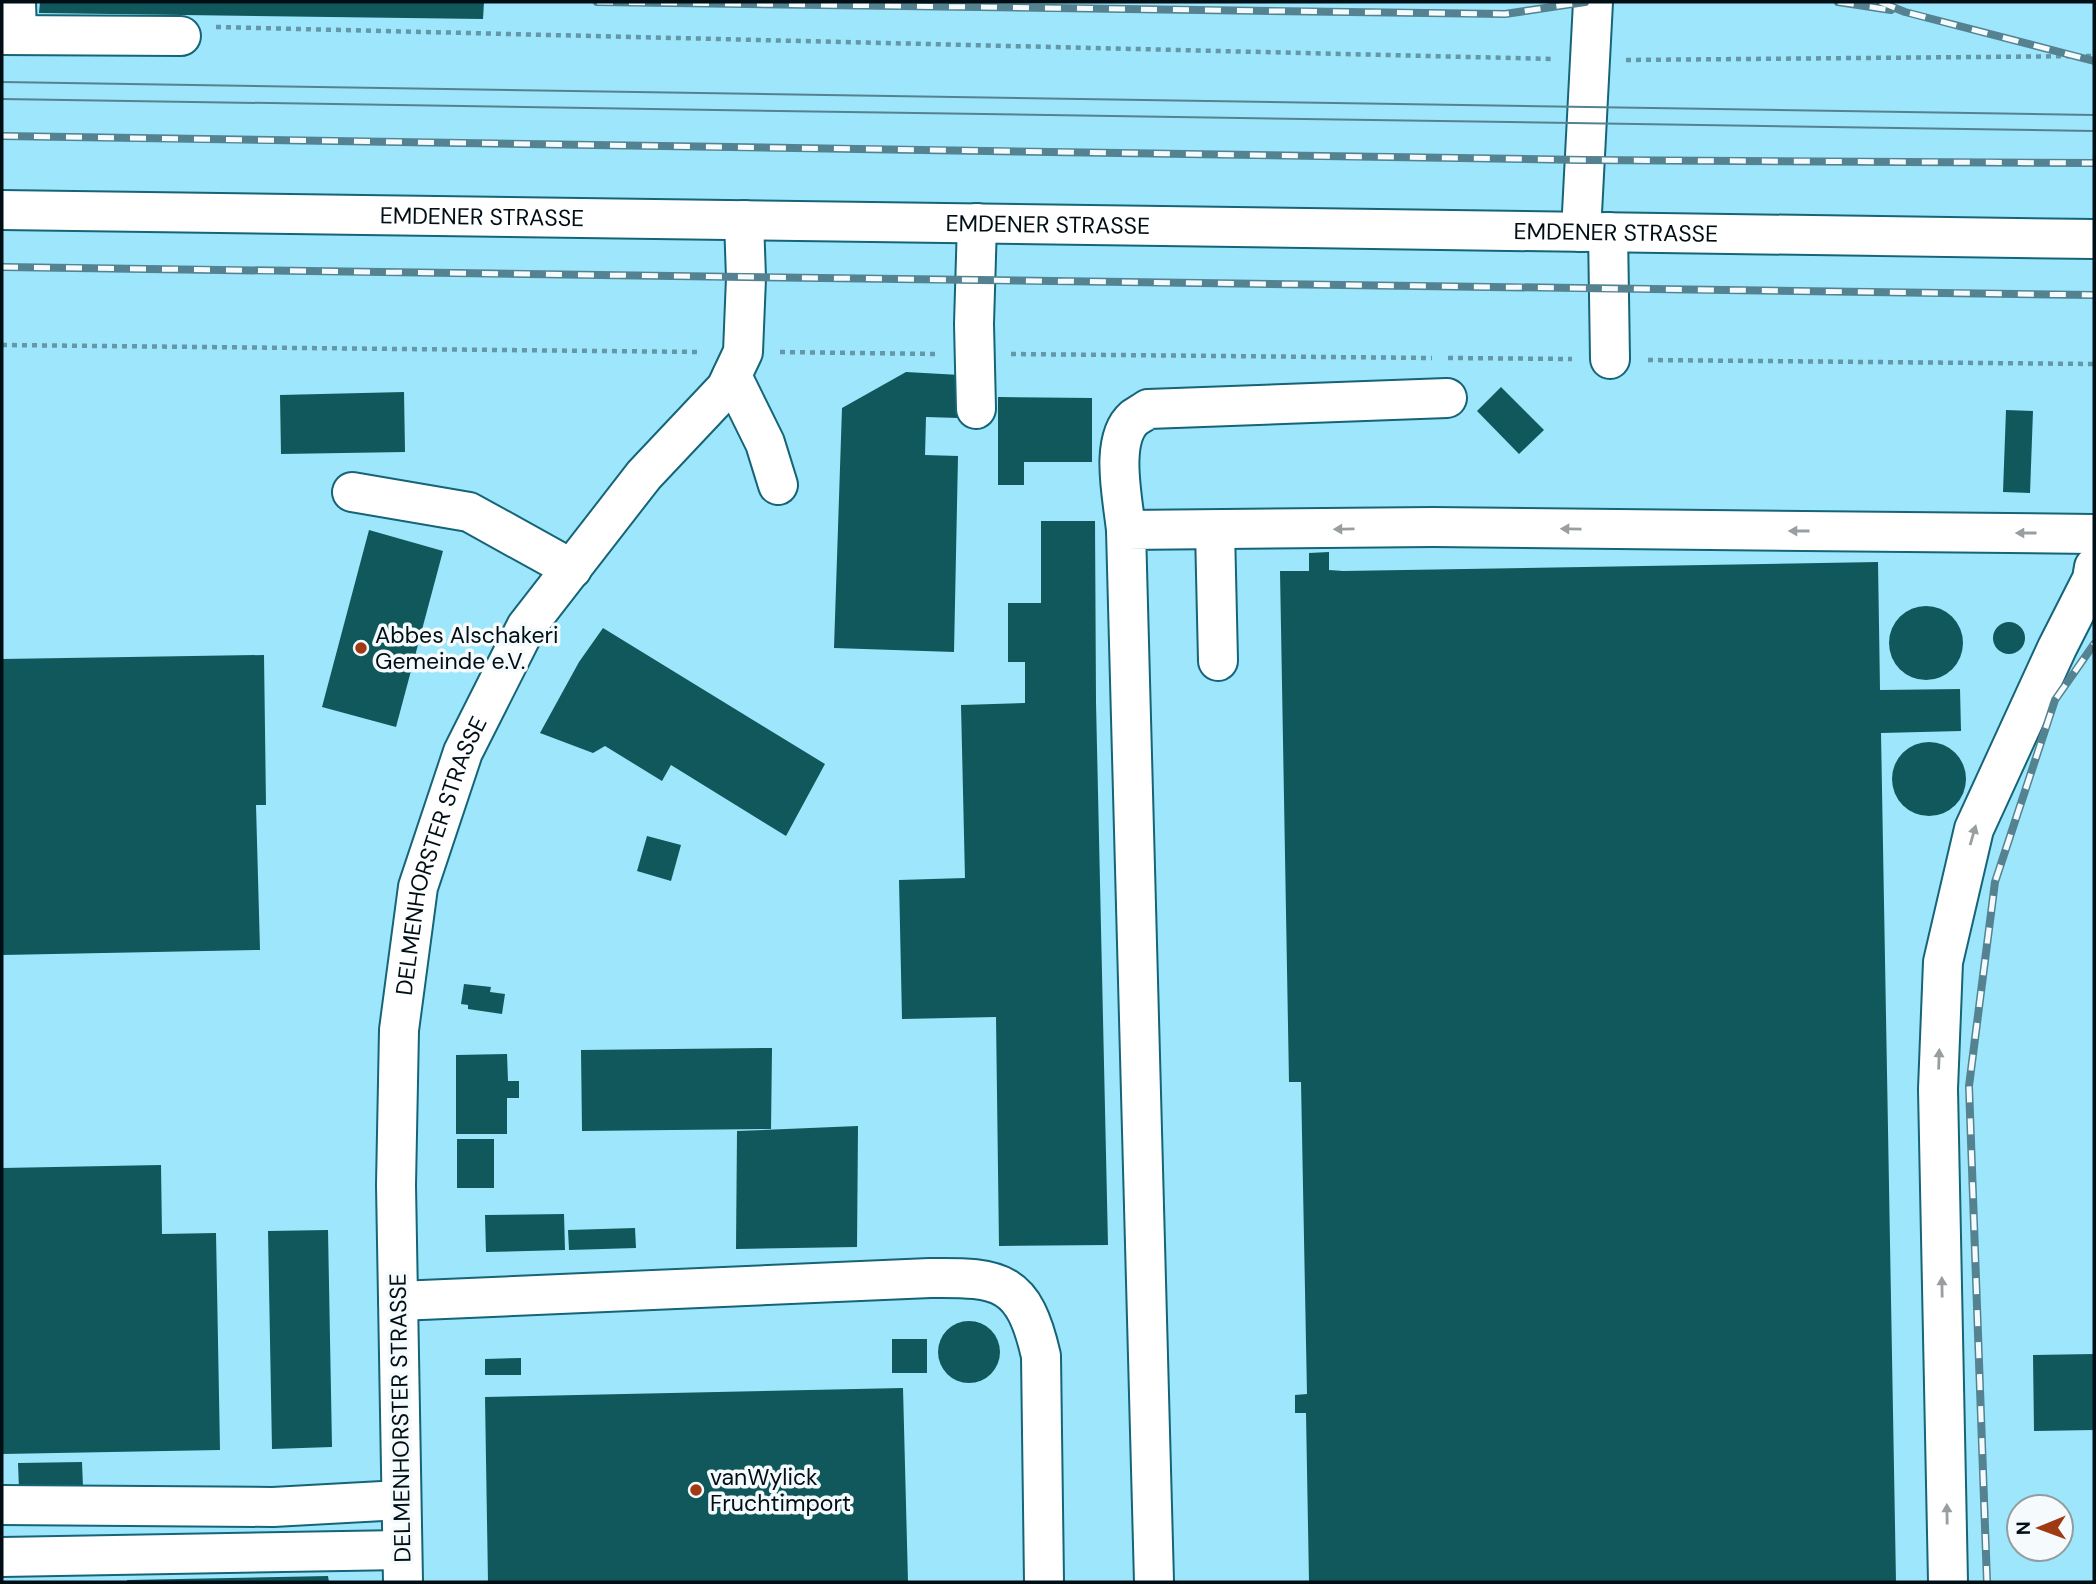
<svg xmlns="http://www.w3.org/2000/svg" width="2096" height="1584" viewBox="0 0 2096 1584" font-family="'DM Sans',sans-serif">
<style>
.building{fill:#10585b}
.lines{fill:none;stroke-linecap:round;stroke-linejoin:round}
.minor-casing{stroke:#156477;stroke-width:42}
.path{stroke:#6497a7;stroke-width:4.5;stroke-dasharray:5 5;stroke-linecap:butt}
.minor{stroke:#fff;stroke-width:38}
.tram{stroke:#548290;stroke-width:2}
.rail-casing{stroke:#548290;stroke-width:8}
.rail{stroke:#f5fbfd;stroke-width:5;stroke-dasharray:16;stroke-linecap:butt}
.oneway{fill:#999fa1}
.poi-dot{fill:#a03a15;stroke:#f5fbfd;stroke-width:2.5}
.labels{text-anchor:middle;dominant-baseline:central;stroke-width:7;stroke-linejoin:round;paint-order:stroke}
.street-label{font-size:23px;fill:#000f15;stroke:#f5fbfd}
.poi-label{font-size:23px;fill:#000f15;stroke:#f5fbfd;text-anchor:start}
</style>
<rect width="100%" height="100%" fill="#9ee6fb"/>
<!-- building -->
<g class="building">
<path d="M40 2H484L483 19 39 13Z"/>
<path d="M906 372 960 375 958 418 926 417 925 455 958 456 954 652 834 648 842 408Z"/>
<path d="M1501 387 1544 430 1519 454 1477 411Z"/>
<path d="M404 392 405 452 281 454 280 395Z"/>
<path d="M998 397 1092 398V462H1024V485H998Z"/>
<path d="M2006 410 2033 411 2030 493 2003 492Z"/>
<path d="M1041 521H1095L1096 702 1108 1245 999 1246 996 1017 902 1019 899 880 965 878 961 705 1025 703V662H1008V603H1041Z"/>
<path d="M369 530 443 551 396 727 322 707Z"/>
<path d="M1329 552V570L1343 571 1878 562 1880 690 1960 689 1961 731 1881 733 1896 1582H1309L1306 1413H1295V1395L1307 1394 1301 1082H1289L1280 571H1309V553Z"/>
<circle cx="1926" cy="643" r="37"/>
<circle cx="2009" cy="638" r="16"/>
<path d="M603 628 825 764 786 836 671 765 662 781 605 746 593 753 540 733 579 662Z"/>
<path d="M264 655 266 805H256L260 950 2 955V659Z"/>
<circle cx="1929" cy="779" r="37"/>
<path d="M647 836 681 845 671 881 637 871Z"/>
<path d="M464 984 491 987 490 992 505 994 502 1014 468 1009V1005L461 1004Z"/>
<path d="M772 1048 771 1129 582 1131 581 1050Z"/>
<path d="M507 1054 508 1081H519V1098H507V1134H456V1055Z"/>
<path d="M858 1126 857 1247 736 1249 737 1131Z"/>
<rect x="457" y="1139" width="37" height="49"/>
<path d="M161 1165 162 1234 216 1233 220 1450 2 1454V1168Z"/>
<path d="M564 1214 565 1250 486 1252 485 1215Z"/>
<path d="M635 1228 636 1248 569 1250 568 1230Z"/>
<path d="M328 1230 332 1447 272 1449 268 1231Z"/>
<circle cx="969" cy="1352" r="31"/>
<rect x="892" y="1339" width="35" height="34"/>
<path d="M2094 1354V1430L2034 1431 2033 1355Z"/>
<path d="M521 1358V1375H485V1359Z"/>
<path d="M903 1388 908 1582H488L485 1397Z"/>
<path d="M82 1462 83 1487 19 1489 18 1463Z"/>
<path d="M328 1576 329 1582H127V1580Z"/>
</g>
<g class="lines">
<defs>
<g id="minor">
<path d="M16 2 17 35"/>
<path d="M2 35 181 36"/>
<path id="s1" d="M2 210 2094 239"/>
<path d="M1581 232 1593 2"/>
<path d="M1608 232 1610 359"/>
<path d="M732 376 765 443 778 485"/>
<path d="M976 409 974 324 977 223"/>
<path d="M352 492 469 512 572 569"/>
<path d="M1126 530C1123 499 1109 440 1134 418 1138 415 1144 412 1148 409L1447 398"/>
<path d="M1215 530 1218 661"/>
<path d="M398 1301 930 1278C1002 1277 1024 1281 1041 1356L1044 1582"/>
<path d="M2 1505 273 1507 401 1500"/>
<path d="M2 1557 402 1550"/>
<path id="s2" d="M403 1582 396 1185 399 1030 418 887 463 752 526 627 644 475 726 388 743 352 746 278 744 220"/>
<path d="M1154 1582 1126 530 1433 527 2094 534"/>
<path d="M1948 1582 1938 1089 1943 962 1974 829 2057 648 2092 579 2094 567"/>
</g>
</defs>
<!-- minor casing -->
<use href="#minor" class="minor-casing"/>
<!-- path -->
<g class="path">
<path d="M216 27 1554 59"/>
<path d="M1626 60 2094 56"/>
<path d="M2 345 701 352"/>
<path d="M780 352 939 354"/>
<path d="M1011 354 1432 358"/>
<path d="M1448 358 1572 359"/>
<path d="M1648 360 2094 364"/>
</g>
<!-- minor -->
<use href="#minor" class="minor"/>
<!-- tram -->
<g class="tram">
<path d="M2 82 2094 115"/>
<path d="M2 99 2094 131"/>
</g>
<defs>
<g id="rail">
<path d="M597 2 1505 14 1585 2"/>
<path d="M1838 2 1891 10"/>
<path d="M1880 2 1905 12 2094 61"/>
<path d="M2 136 1584 160 2094 163"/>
<path d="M2 267 2094 295"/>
<path d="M1987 1582 1969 1086 1995 882 2055 700 2094 644"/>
</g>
</defs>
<!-- rail casing -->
<use href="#rail" class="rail-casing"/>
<!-- rail -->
<use href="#rail" class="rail"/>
</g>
<!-- one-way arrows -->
<defs><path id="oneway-solid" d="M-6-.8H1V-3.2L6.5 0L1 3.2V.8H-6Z" transform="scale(1.75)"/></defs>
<g class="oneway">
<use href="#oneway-solid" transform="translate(1344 529) rotate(179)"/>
<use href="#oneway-solid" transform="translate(1571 529) rotate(-179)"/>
<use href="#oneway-solid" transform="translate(1799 531) rotate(-180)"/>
<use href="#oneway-solid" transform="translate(2026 533) rotate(-180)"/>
<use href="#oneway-solid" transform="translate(1973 835) rotate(-74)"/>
<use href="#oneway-solid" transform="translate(1939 1059) rotate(-88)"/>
<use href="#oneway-solid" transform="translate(1942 1287) rotate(-91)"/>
<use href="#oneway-solid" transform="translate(1947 1514) rotate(-91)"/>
</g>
<!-- markers -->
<g class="poi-dot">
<circle cx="361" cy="648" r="7"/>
<circle cx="696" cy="1490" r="7"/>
</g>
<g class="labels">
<!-- street labels -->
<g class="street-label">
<text stroke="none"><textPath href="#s1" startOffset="480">EMDENER STRASSE</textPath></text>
<text stroke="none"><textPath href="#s1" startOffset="1046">EMDENER STRASSE</textPath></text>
<text stroke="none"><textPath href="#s1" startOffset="1614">EMDENER STRASSE</textPath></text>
<text stroke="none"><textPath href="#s2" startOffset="732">DELMENHORSTER STRASSE</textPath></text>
<text transform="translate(400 1418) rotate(-91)">DELMENHORSTER STRASSE</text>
</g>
<!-- poi labels -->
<g class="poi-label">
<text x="375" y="635">Abbes Alschakeri<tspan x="375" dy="26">Gemeinde e.V.</tspan></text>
<text x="710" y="1477">vanWylick<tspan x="710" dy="26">Fruchtimport</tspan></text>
</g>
</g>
<!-- border -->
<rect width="2096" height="1584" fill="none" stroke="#000f15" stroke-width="7"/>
<!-- north arrow -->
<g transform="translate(2040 1528) rotate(269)"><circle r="33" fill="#f5fbfd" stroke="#939da0" stroke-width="2"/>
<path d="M0-5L12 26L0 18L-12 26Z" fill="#a03a15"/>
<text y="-10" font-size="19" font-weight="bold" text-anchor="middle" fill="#000f15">N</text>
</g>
</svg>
